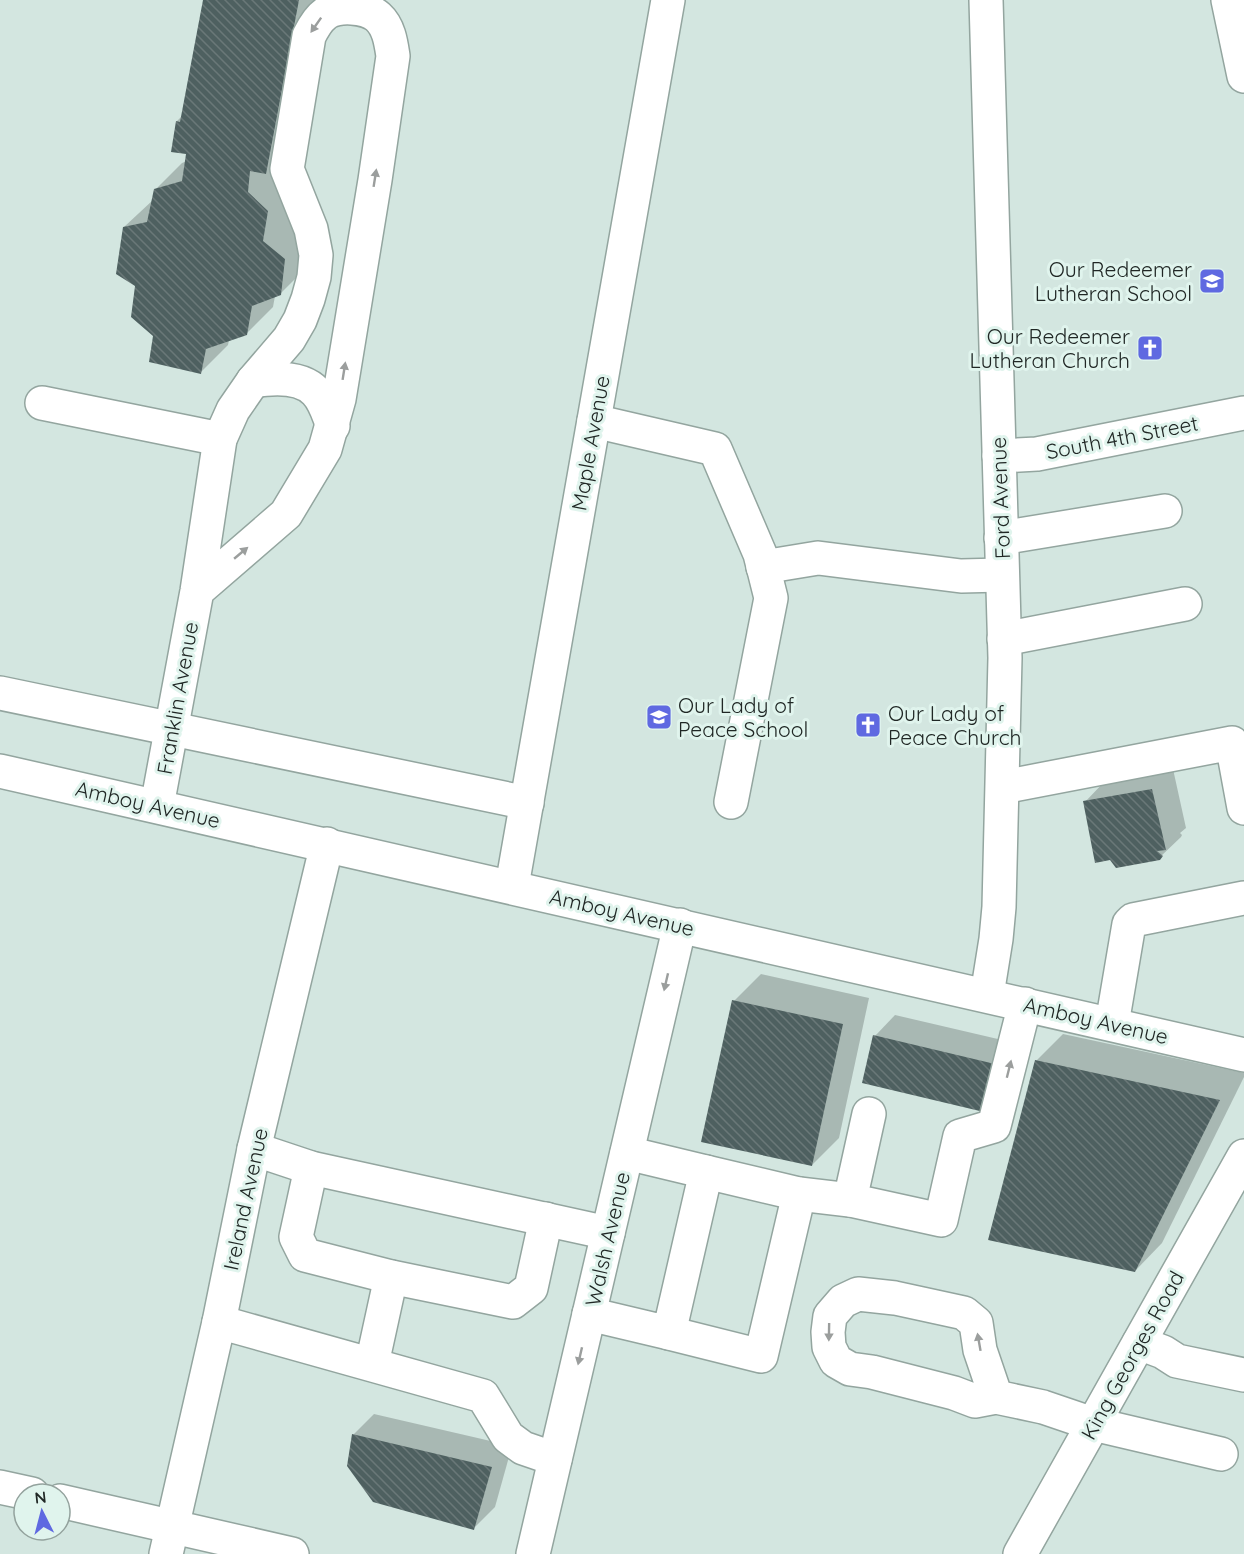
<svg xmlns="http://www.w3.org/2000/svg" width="1244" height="1554" viewBox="0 0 1244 1554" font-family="Quicksand,sans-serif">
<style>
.shadow{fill:#0003}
.building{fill:url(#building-back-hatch)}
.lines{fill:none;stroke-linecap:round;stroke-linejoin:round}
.minor-casing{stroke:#93a59f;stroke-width:36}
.minor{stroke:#fff;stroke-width:33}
.oneway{fill:#9b9e9d}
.labels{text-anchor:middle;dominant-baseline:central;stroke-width:6;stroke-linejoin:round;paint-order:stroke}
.poi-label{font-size:21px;fill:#202725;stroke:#e0f4ed;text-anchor:end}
.street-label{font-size:21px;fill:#202725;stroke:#e0f4ed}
</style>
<defs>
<pattern id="building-back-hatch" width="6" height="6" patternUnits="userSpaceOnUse" patternTransform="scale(1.5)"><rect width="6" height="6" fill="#4e6060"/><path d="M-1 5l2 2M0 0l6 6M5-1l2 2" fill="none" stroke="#6a7878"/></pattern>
</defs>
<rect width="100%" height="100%" fill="#d3e6e0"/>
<!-- shadow -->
<g class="shadow">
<path d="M205 0H320L293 145 307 267 280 294 275 296 273 307 246 334 229 340 228 345 201 372 155 335 137 285 124 227 153 200 155 190 182 163 187 161 188 153 173 150 177 121 182 116Z"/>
<path d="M1173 769 1186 828 1180 833 1182 835 1181 837 1159 858 1085 802 1105 781Z"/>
<path d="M761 974 869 998 839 1138 812 1165 734 1001Z"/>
<path d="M895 1015 1015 1043 1004 1089 875 1036Z"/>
<path d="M1063 1034 1244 1073V1077L1162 1243 1135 1271 1036 1061Z"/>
<path d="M374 1414 512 1446 495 1507 474 1528 353 1435Z"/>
</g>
<!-- building -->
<g class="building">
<path d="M203 0H299L266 174 250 171 248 192 268 211 263 241 285 259 281 295 252 306 247 335 206 349 201 374 149 362 153 336 131 317 135 286 116 274 123 227 147 222 154 189 182 181 186 154 171 152 176 121 180 122Z"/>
<path d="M1152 789 1166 850 1157 851 1163 856 1160 860 1116 868 1110 860 1095 863 1083 801Z"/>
<path d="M732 1000 843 1024 812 1166 701 1142Z"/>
<path d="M873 1035 995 1064 984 1112 862 1083Z"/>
<path d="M1035 1060 1220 1100 1135 1272 988 1240Z"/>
<path d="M352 1434 492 1467 474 1530 373 1502 347 1466Z"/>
</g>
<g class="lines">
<defs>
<g id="minor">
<path d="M986 0 1005 658 999 907 996 939 987 995"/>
<path d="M1228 0 1244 76"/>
<path d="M253 381C272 378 301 376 316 392 325 401 328 414 333 426"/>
<path d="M42 403 220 439"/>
<path d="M594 421 715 449 760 554 771 598 731 802"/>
<path d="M999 456 1037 454 1244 413"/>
<path d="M1001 538 1165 511"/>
<path d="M763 567 818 558 961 576 1002 575"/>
<path d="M1004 639 1185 604"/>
<path d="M0 693 527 803"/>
<path d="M0 771 1244 1055"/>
<path d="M1003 787 1232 743 1244 808"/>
<path d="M157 806 197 591 220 439 233 410 253 381 289 339 300 320 308 299 314 277 316 255 311 229 287 169 309 36C313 28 318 19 325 14 337 4 367 7 378 17 389 27 391 43 393 56L375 180 339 399 325 449 286 514 197 591"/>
<path d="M512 886 668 0"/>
<path d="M1112 1024 1129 924 1133 920 1244 898"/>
<path d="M869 1114 850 1200 941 1220 960 1136 994 1126 1025 1004"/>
<path d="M254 1149 311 1168 608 1233"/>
<path d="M311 1168 296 1237 305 1255 391 1277 513 1302 531 1288 546 1219"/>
<path d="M706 1172 799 1194 850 1200"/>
<path d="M589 1314 669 1333 706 1172 627 1153"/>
<path d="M219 1322 483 1396 508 1437 523 1448 555 1459"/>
<path d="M669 1333 761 1356 799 1194"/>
<path d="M1139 1343 1163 1352 1177 1361 1244 1375"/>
<path d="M372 1364 391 1277"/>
<path d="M996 1397 980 1350 976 1323 964 1313 895 1298 858 1294 843 1301 830 1316 828 1332 829 1347 836 1361 850 1369 872 1372 954 1393 975 1401 996 1397 1043 1407 1093 1424 1221 1454"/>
<path d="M0 1487 32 1494"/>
<path d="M60 1501 292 1554"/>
<path d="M166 1554 219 1322 254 1149 327 844"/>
<path d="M533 1554 680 925"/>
<path d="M1020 1554 1244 1156"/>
</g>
</defs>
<!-- minor casing -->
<use href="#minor" class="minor-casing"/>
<!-- minor -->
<use href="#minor" class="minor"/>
</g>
<!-- one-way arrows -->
<defs><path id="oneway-solid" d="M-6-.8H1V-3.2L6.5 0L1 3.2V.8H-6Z" transform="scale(1.5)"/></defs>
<g class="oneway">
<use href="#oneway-solid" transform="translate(316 25) rotate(125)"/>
<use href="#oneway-solid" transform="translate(375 178) rotate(-81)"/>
<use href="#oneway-solid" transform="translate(344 371) rotate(-81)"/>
<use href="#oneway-solid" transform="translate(241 553) rotate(-40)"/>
<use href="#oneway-solid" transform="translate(666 982) rotate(103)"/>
<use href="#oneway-solid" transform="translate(1009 1069) rotate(-76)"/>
<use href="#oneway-solid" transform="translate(829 1332) rotate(91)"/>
<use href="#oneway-solid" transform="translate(979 1342) rotate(-100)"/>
<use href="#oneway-solid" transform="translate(580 1356) rotate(103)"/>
</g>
<!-- icons -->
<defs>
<symbol id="school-square" viewBox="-11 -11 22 22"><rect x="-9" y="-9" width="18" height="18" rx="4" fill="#5f69e1" stroke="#e0f4ed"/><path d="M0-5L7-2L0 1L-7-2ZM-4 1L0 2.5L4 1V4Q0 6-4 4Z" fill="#fff"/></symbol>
<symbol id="church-square" viewBox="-11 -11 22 22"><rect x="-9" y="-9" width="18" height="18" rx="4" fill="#5f69e1" stroke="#e0f4ed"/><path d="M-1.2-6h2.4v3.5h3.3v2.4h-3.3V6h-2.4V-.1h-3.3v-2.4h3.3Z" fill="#fff"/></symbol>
</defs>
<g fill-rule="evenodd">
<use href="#school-square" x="1197" y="266" width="30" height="30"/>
<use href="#church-square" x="1135" y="333" width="30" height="30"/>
<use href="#school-square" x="644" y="702" width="30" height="30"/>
<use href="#church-square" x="853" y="710" width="30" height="30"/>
</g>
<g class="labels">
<!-- poi labels -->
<g class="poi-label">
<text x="1192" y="269">Our Redeemer<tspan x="1192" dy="24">Lutheran School</tspan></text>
<text x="1130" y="336">Our Redeemer<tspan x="1130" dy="24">Lutheran Church</tspan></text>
<text x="678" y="705" text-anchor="start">Our Lady of<tspan x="678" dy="24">Peace School</tspan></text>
<text x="888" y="713" text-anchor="start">Our Lady of<tspan x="888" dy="24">Peace Church</tspan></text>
</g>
<!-- street labels -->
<g class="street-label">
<text transform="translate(1122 437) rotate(-11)">South 4th Street</text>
<text transform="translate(590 443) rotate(-80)">Maple Avenue</text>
<text transform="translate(1000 498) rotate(-92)">Ford Avenue</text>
<text transform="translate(177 698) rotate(-80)">Franklin Avenue</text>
<text transform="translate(148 804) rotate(13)">Amboy Avenue</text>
<text transform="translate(622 912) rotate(13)">Amboy Avenue</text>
<text transform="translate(1096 1020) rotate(13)">Amboy Avenue</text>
<text transform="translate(245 1199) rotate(-78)">Ireland Avenue</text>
<text transform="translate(607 1239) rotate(-77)">Walsh Avenue</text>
<text transform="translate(1132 1355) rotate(-61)">King Georges Road</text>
</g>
</g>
<!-- north arrow -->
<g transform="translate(42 1512) rotate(354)"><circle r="28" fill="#e0f4ed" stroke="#93a29d" stroke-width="1.5"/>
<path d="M0-4.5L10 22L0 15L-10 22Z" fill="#5f69e1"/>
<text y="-9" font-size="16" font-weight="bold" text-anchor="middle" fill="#202725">N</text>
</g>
</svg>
